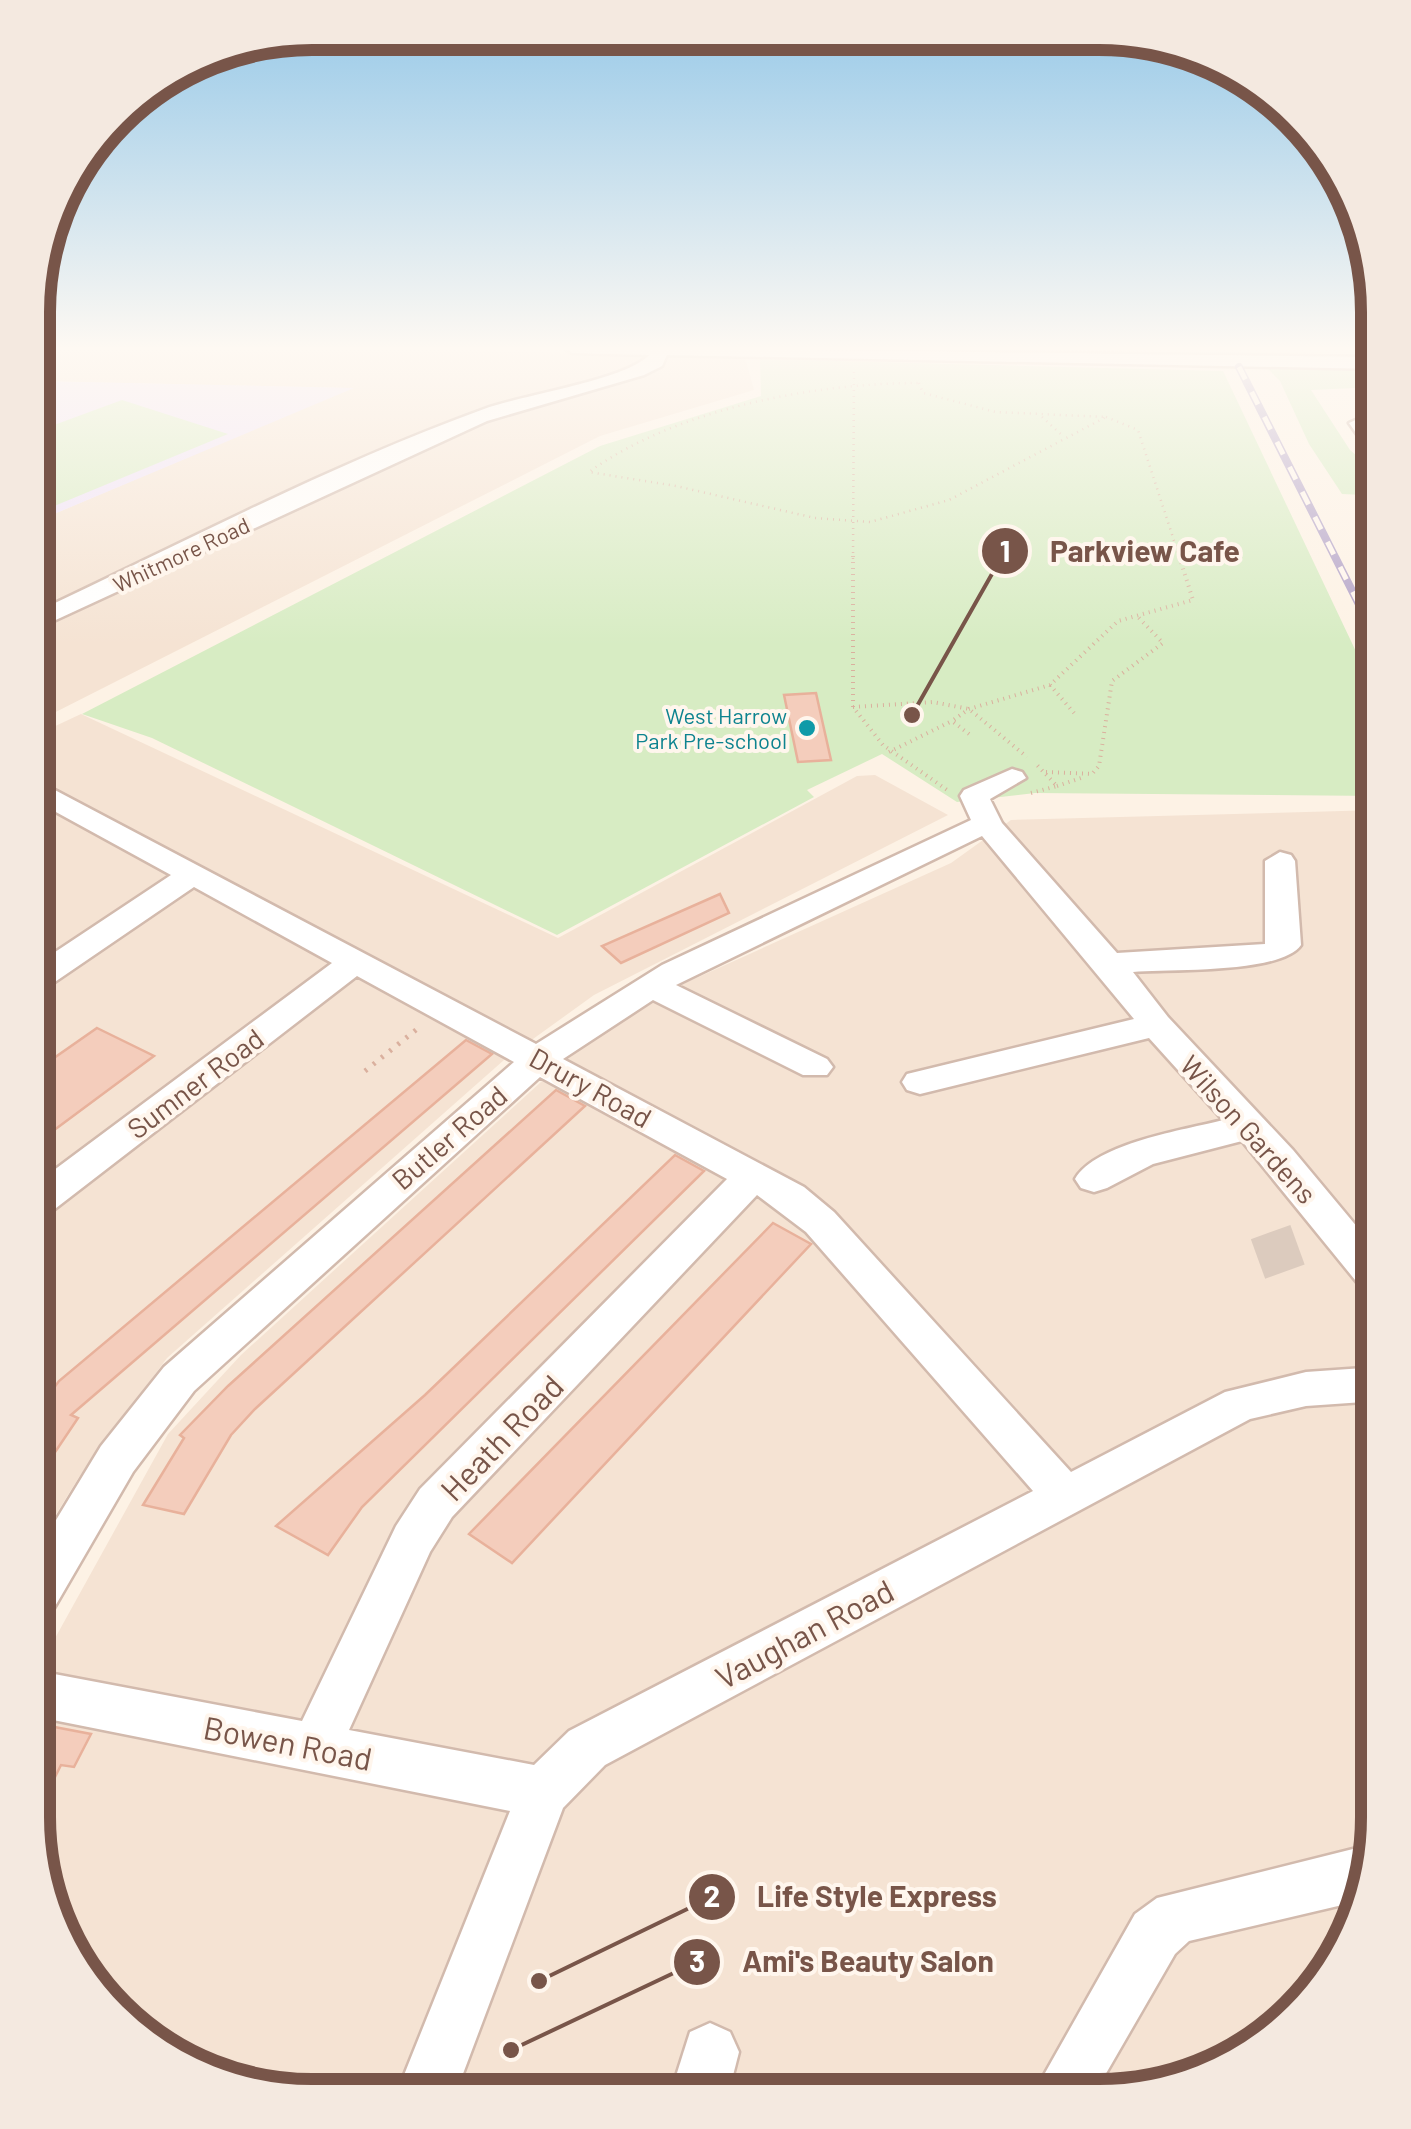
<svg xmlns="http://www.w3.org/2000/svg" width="1411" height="2129" viewBox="0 0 1411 2129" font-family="Barlow,sans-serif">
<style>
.residential{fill:#f5e3d3}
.education{fill:#efe2fa}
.green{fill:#d7ecc3}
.building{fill:#f4cdbc;stroke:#e8b19b;stroke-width:2.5}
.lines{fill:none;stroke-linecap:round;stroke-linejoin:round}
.minor-tunnel{stroke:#dccbbe;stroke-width:42;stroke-dasharray:42 21;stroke-linecap:butt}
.minor-casing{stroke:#d2baad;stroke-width:5}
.path-far2{stroke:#dab09e;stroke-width:2.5;stroke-dasharray:1 5;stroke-linecap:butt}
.path-far1{stroke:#dab09e;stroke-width:4;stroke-dasharray:1 5;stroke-linecap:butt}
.path{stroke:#dab09e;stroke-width:5;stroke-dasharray:2.5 8;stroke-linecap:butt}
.minor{fill:#fff;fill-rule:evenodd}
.rail-casing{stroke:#b3a3c8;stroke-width:8}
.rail{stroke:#fff6ed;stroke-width:5;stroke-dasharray:14;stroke-linecap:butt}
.culture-dot{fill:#0f9aa8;stroke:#fff6ed;stroke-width:4}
.labels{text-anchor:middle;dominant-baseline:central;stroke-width:8;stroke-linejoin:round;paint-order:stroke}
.far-street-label{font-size:22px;fill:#785549;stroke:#fff6ed}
.far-culture-label{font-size:22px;fill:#0d838f;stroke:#fff6ed;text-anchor:end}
.street-label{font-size:28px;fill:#785549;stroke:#fff6ed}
.near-street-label{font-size:32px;fill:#785549;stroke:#fff6ed}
.rim{fill:none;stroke:#785549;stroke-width:12}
.leader{fill:none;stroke:#785549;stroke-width:4}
.callout-dot{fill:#785549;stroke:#fff6ed;stroke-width:4}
.mark-label{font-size:30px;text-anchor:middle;font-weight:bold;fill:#fff}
.callout-label{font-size:30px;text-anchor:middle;font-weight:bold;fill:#785549;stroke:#fff6ed;stroke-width:8;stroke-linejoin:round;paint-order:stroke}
</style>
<rect width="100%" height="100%" fill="#fdf2e5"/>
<!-- residential -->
<g class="residential">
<path d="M35 347H298L745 357 754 390 600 436 34 723 35 522 351 388 35 381Z"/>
<path d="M81 714 558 938 857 776 875 775 948 815 594 995 504 1060 167 1358 79 1477 33 1552 34 736Z"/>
<path d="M1378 810V1836L1331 1973 1206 2075 1099 2096 276 2094 142 2039 54 1924 33 1817V1678L168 1434 241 1355 575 1051 683 984 951 863 1011 820Z"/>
</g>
<!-- education -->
<path class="education" d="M35 381 354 388 35 522Z"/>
<!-- green -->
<g class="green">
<path d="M760 359 1223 371 1378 698V796L1035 793 957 802 882 754 807 790 814 797 557 935 152 738 82 714 600 446 761 396Z"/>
<path d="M1378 368V387L1311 390 1350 450 1378 474V523L1364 495 1342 494 1309 444 1280 381 1268 369Z"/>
<path d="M122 400 228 434 35 514V432Z"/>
</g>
<!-- building -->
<g class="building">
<path d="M816 693 831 760 798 762 784 695Z"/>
<path d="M720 894 729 913 621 963 602 946Z"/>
<path d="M97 1028 154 1056 34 1145V1072Z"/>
<path d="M466 1040 492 1054 71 1415 78 1418 33 1485V1416L59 1381Z"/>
<path d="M556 1090 585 1106 255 1409 231 1435 184 1514 143 1505 184 1438 180 1435 228 1386Z"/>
<path d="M675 1155 704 1171 362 1507 328 1555 276 1526 425 1395Z"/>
<path d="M773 1223 811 1244 512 1563 469 1534Z"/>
<path d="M44 1725 91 1734 74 1767 61 1765 33 1821V1746Z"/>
</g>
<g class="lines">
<!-- minor-tunnel -->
<path class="minor-tunnel" d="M1258 1259 1305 1242"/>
<defs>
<g id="minor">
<path d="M563 347 1378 357V369L667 355 662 366 644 375 487 421 34 630V613C183 543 330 465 484 409 522 395 626 380 649 355L572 353Z"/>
<path d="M1378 410V423L1371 425 1378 436V456L1371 454 1349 423Z"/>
<path d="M1012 769 1022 772 1026 778 990 799 1002 823 1117 953 1265 944V861L1280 852 1291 855 1295 861 1301 945C1281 974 1169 969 1133 972L1168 1017 1293 1150 1378 1252V1295L1364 1291 1242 1141 1153 1164 1107 1188 1094 1192 1081 1188 1075 1179C1096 1143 1185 1130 1223 1120L1149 1038 920 1094 907 1090 902 1082 907 1074 1134 1019 982 836 676 985 827 1059 833 1067 827 1075H803L653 1000 563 1059 804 1187 834 1212 1071 1472 1225 1392 1306 1372 1378 1367V1401L1306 1406 1250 1419 605 1765 563 1808 455 2095H396L510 1811 33 1716V1670L302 1721 396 1526 420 1489 727 1179 540 1077 194 1391 133 1472 50 1615 33 1621V1558L101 1446 164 1367 514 1062 357 976 47 1215 33 1219 34 1185 332 963 194 887 46 988 34 991V966L171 875 34 800V779L536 1044 662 965 971 820 960 796 964 790ZM757 1195 806 1232 1033 1491 569 1731 534 1765 349 1730 430 1552 452 1517Z"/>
<path d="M1365 1846 1373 1849 1355 1902 1189 1941 1175 1954 1093 2096H1032L1135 1914 1157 1898Z"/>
<path d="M710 2023 730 2032 739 2052 728 2095H670L690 2032Z"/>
</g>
</defs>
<!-- minor casing -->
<use href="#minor" class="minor-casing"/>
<!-- path-far2 -->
<g class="path-far2">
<path d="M919 383 923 393 996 412 1106 417 949 500 870 522 815 518 676 486 589 472C676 409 814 383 919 383Z"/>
<path d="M1042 417 1063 436"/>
<path d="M1106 417 1138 430 1180 559"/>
<path d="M853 559 854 370"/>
</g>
<!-- path-far1 -->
<g class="path-far1">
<path d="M853 556V707L883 745 950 792"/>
<path d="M1050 685 1074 713"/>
<path d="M853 707 933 702 969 709 1027 757"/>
<path d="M969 734 952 721 969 709 1050 685 1118 621 1193 600 1179 556"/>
<path d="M889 752 952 721"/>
<path d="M1046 772 1092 774 1099 766 1112 681 1163 643 1138 617"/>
<path d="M1057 786 1084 777"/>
<path d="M1031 793 1057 786 1035 763"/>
</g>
<!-- path -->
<path class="path" d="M365 1071 422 1025"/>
<!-- minor -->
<use href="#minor" class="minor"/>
<defs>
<path id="rail" d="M1239 367 1378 642"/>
</defs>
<!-- rail casing -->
<use href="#rail" class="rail-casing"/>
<!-- rail -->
<use href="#rail" class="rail"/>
</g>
<!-- sky -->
<linearGradient id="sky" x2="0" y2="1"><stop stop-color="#95c8e8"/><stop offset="0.54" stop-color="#fef9f3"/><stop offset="1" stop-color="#fef9f3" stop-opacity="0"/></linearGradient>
<rect width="1411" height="645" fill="url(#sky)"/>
<!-- markers -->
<circle class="culture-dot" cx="807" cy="728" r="10"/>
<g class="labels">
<!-- far-street labels -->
<g class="far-street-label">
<text transform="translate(181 554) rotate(-25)">Whitmore Road</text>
</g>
<!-- far-culture labels -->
<g class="far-culture-label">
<text x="787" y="715">West Harrow<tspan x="787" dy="25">Park Pre-school</tspan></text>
</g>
<!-- street labels -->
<g class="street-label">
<text transform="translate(195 1083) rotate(-37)">Sumner Road</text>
<text transform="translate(591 1087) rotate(29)">Drury Road</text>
<text transform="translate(1249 1129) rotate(48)">Wilson Gardens</text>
<text transform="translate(449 1137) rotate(-41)">Butler Road</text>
</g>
<!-- near-street labels -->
<g class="near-street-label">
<text transform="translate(501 1437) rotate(-46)">Heath Road</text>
<text transform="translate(804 1633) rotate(-28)">Vaughan Road</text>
<text transform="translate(288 1742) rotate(11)">Bowen Road</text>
</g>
</g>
<!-- crop -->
<path d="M0 0H1411V2129H0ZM312 50H1099A262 262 0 0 1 1361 312V1817A262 262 0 0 1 1099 2079H312A262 262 0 0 1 50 1817V312A262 262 0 0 1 312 50Z" fill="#f4e9e0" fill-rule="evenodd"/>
<path class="rim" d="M312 50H1099A262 262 0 0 1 1361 312V1817A262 262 0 0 1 1099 2079H312A262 262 0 0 1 50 1817V312A262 262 0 0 1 312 50Z"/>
<!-- callouts -->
<path class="leader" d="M912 715L1005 551M539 1981L712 1897M511 2050L697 1962"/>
<g class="callout-dot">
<circle cx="912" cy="715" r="10"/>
<circle cx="539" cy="1981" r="10"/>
<circle cx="511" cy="2050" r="10"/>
<circle cx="1005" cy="551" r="25"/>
<circle cx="712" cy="1897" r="25"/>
<circle cx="697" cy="1962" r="25"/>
</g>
<g class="mark-label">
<text x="1005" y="562">1</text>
<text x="712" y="1907">2</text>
<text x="697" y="1972">3</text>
</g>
<g class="callout-label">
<text x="1145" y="562">Parkview Cafe</text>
<text x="877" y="1907">Life Style Express</text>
<text x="868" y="1972">Ami's Beauty Salon</text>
</g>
</svg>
